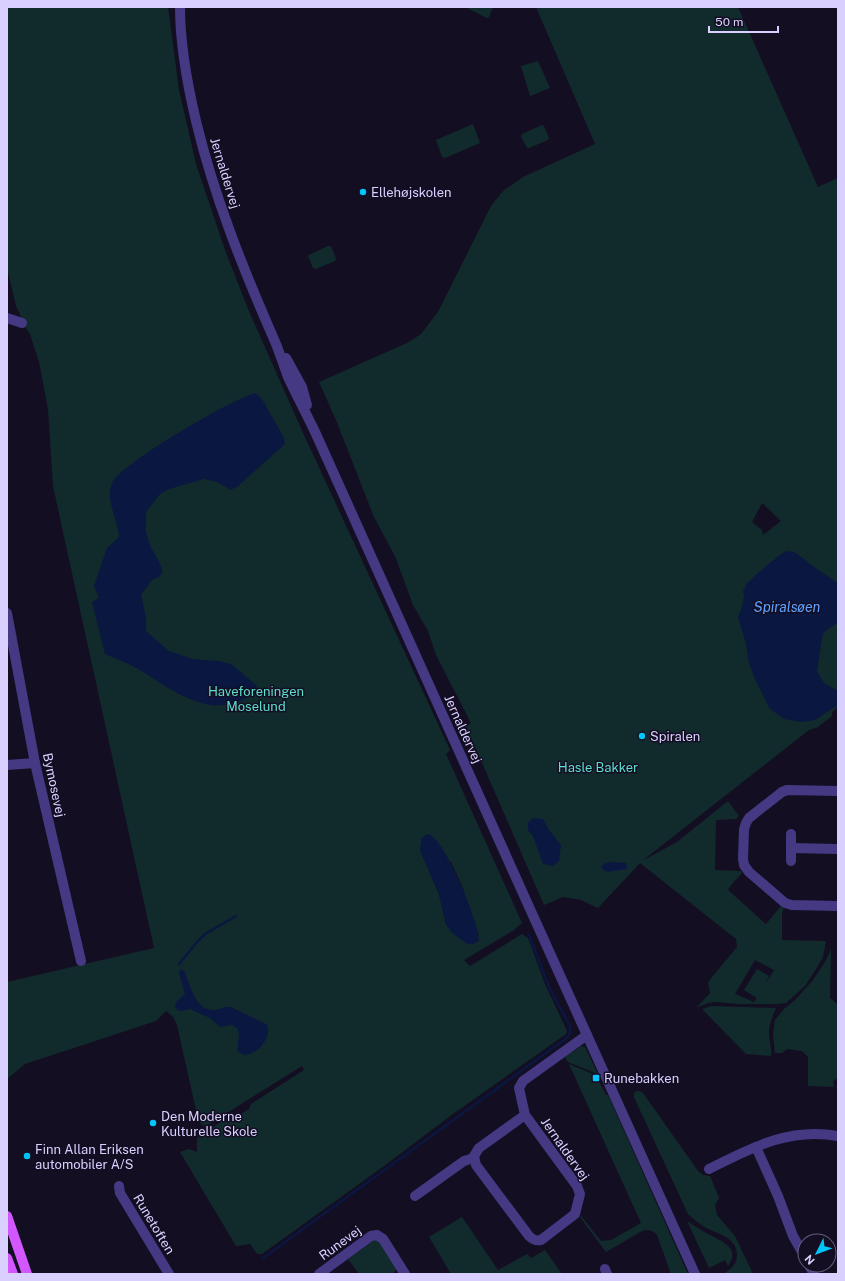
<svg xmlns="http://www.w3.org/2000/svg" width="845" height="1281" viewBox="0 0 845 1281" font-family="'Public Sans',sans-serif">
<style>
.green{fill:#112b2d;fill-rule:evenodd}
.water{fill:#0a1740}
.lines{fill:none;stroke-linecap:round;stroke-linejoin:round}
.stream{stroke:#0a1740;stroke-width:2.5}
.minor{stroke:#443982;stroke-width:10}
.major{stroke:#d357fe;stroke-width:10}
.poi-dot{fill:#01c5fa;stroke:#140e23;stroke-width:1.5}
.labels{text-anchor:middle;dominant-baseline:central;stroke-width:3;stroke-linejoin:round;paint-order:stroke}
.street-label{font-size:13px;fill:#dad0ff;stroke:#140e23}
.poi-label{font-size:13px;fill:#dad0ff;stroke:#140e23;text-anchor:start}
.park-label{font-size:13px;fill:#5cdfcd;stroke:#140e23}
.water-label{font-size:14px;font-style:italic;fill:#5ea2ff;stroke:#140e23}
</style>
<rect width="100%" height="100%" fill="#140e23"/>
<!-- green -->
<g class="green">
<path d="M7 7H168L179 90 196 164 225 250 248 309 304 435 450 750 446 754 522 923 514 930 464 960 470 966 522 934 528 938 545 984 567 1031 566 1034 453 1114 384 1166 262 1254H257L250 1244 236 1246 180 1152 189 1149 197 1152V1138L224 1120 228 1122 249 1109 251 1104 304 1070 302 1066 206 1126 201 1124 198 1119 177 1025 173 1017 166 1011 156 1021 25 1064 7 1079V982L154 948 53 486 48 409 39 362 30 334 22 323 20 314 16 306 7 268ZM420 850 451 862 462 886 479 936 446 924 439 894Z"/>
<path d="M467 7H493L489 17 487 18 467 8Z"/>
<path d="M536 7H738L818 187 838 178V707L832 712V716L818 727 809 730 642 861 677 842 728 801 739 816 736 819 716 820 715 870 741 871 742 873 731 885 728 890 766 924 781 906 784 909 782 912V940L826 941 823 957 816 969 805 986 786 1003 777 1004H739L716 1002 708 1003 696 1008 710 993 708 982 737 947 736 939 640 863 598 908 581 900 563 897 544 905 466 726 471 723 436 655 428 631 413 605 395 556 374 517 336 420 319 382 407 343 421 334 438 312 491 206 503 191 523 177 595 144ZM762 503 781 521 763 535 762 530 752 522ZM755 960 774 970 764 986 769 976 757 969 744 990 757 998 754 1002 735 994Z"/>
<path d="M538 61 550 88 530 96 521 66Z"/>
<path d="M473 124 480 143 445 158 442 157 436 140Z"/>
<path d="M542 125 544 126 549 138 548 140 529 148H527L521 136 522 134Z"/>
<path d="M328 246H331L336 259 335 261 316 269 313 268 308 256 309 255Z"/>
<path d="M831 949 830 998 838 1005V1078L833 1081 834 1087 808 1086V1057L802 1051 787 1049 782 1053H775L773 1034 775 1020 784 1009 795 1000 813 980 825 962Z"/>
<path d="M712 1006 776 1008C773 1016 769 1023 769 1033 769 1040 772 1048 771 1056L746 1054 702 1009Z"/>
<path d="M581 1046 585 1047 598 1074 568 1062 565 1057Z"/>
<path d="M569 1064 595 1075V1081L600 1083 606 1095H608L688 1274H671L657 1235C653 1230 648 1229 642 1231L606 1252 580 1217 581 1216 601 1241 611 1240 641 1223Z"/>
<path d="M636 1091H639L643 1093 698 1171 703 1175 710 1176 719 1198 715 1205 717 1215 735 1236 753 1274H725V1273C731 1269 737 1264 737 1255 737 1236 715 1234 703 1226 698 1223 693 1218 688 1214L634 1097V1093Z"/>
<path d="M462 1217 498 1270 527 1254 531 1258 545 1250 562 1274H451L429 1237Z"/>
<path d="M687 1221C693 1225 699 1229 706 1233 719 1240 742 1247 728 1266L725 1260 709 1268Z"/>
<path d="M377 1238 397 1269 392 1274H359L348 1259Z"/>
</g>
<!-- water -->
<g class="water">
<path d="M256 393 262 399 284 438 285 443 284 445 238 486 231 490 217 482 204 479 169 489 160 494 146 512V532L150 545 162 568V573L159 577 152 580 141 595 146 618V631L169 651 193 659 218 661 231 664 257 686 256 691C249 697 240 702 231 704 198 712 165 685 138 669 128 663 116 659 105 654L92 602 99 598 94 586 107 548 119 537C118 520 105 500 112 483 120 464 235 397 256 393Z"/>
<path d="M789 551 796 553 817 569 838 583V622L823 633 817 671 824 683 838 691V705L815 720 802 722 784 719 770 709 755 679 749 664 746 644 738 617 742 607 744 596 743 591 747 583 766 566 784 552Z"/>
<path d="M533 818 543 819 549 830 561 845 559 861 553 866 543 864 533 836 528 830V823Z"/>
<path d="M427 834C429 835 431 835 433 837 447 847 480 924 479 941L473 944H467L451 932 446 924 439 894 420 850 422 838Z"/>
<path d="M613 862 626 863 627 869 606 872 601 867 605 863Z"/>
<path d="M180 969 184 971C190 984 195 1009 212 1010 219 1011 223 1006 231 1007L266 1024C272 1032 264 1045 257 1050 253 1053 249 1054 244 1055L239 1052 237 1050 239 1033 237 1028 232 1025 220 1027 210 1018 190 1009 181 1011 177 1010 175 1007 176 1002 185 994 179 973Z"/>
</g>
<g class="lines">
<!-- stream -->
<g class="stream">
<path d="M179 964 197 942 205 934 236 916"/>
<path d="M263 1258 568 1037 570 1033V1026L549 987 529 935"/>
</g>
<!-- minor -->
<g class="minor">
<path d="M180 7C180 46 187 83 196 121 214 196 242 266 273 337 279 350 283 364 288 377 297 396 307 415 316 434L535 920 695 1274"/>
<path d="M7 318 22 323"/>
<path d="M286 358 302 387 307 405"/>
<path d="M7 613 35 763 81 961"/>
<path d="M7 765 35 763"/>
<path d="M838 791 787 790 782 792 749 818 746 823 744 829 743 859 744 865 749 872 785 903 792 905 838 906"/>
<path d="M791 834V861"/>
<path d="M791 848 838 849"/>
<path d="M525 1115 577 1186 580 1194 575 1214 541 1240C536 1241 533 1240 529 1236L476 1165 474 1156 479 1148 525 1115 519 1088 523 1081 587 1035"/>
<path d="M756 1147 778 1196 793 1236 805 1257"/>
<path d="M709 1169C751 1148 789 1127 838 1136"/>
<path d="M119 1186 120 1193 169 1274"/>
<path d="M415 1196 464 1161 474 1158"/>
<path d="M809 1265 814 1274"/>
<path d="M605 1269 607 1274"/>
<path d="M319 1274 371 1236 377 1235 383 1239 405 1274"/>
</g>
<!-- major -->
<g class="major">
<path d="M7 1216 27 1274"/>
<path d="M7 1258 13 1274"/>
</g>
</g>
<!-- markers -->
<g class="poi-dot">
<circle cx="363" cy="192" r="4"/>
<circle cx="642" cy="736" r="4"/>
<rect x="592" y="1074" width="8" height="8" rx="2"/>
<circle cx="153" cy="1123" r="4"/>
<circle cx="27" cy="1156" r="4"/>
</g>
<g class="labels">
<!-- street labels -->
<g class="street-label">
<text transform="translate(225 173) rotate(73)">Jernaldervej</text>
<text transform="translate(463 729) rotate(66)">Jernaldervej</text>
<text transform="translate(54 785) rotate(78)">Bymosevej</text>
<text transform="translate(565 1149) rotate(55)">Jernaldervej</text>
<text transform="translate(154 1224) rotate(59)">Runetoften</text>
<text transform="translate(340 1243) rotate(-36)">Runevej</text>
</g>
<!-- poi labels -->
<g class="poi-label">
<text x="371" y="192">Ellehøjskolen</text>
<text x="650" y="736">Spiralen</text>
<text x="604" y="1078">Runebakken</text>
<text x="161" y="1116">Den Moderne<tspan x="161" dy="15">Kulturelle Skole</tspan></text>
<text x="35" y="1149">Finn Allan Eriksen<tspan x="35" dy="15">automobiler A/S</tspan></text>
</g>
<!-- park labels -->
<g class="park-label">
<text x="256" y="691">Haveforeningen<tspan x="256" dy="15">Moselund</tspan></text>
<text x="598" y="767">Hasle Bakker</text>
</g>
<!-- water labels -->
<g class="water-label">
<text x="787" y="607">Spiralsøen</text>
</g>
</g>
<!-- border -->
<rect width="845" height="1281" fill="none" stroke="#dad0ff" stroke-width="16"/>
<!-- north arrow -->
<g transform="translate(817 1253) rotate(228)"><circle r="19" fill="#140e23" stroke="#635c7b"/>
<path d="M0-3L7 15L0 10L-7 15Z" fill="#01c5fa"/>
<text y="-6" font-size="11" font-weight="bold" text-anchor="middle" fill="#dad0ff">N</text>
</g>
<!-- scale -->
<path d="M709 26v6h69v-6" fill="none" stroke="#dad0ff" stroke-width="2"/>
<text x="715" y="26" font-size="12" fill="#dad0ff" stroke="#140e23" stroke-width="3" paint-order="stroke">50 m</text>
</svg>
